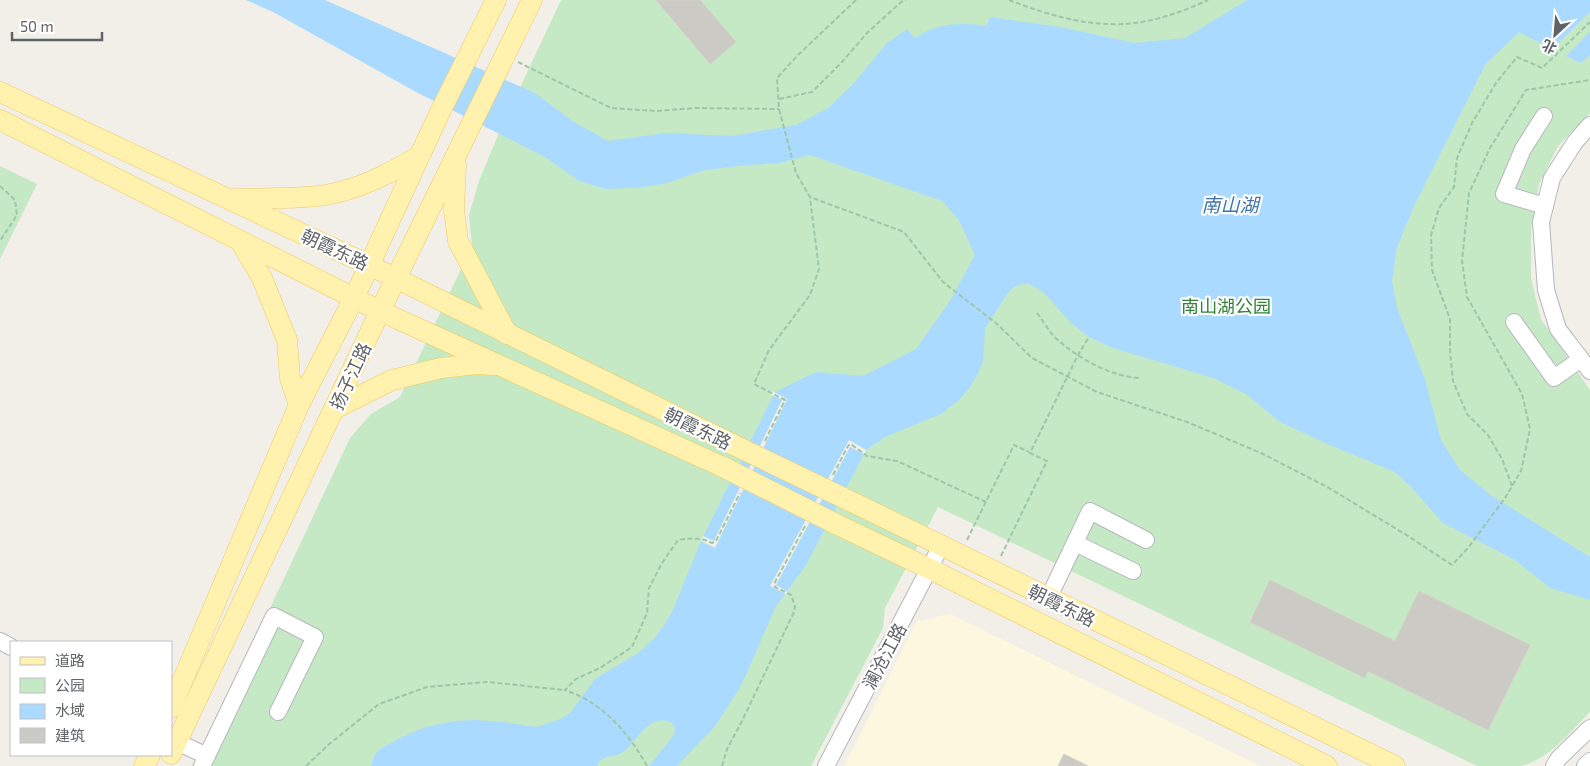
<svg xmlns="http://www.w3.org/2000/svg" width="1590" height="766" viewBox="0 0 1590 766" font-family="'Exo 2','Noto Sans SC',sans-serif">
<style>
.commercial{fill:#fef7e0}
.green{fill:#c5e8c5}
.water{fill:#aadaff}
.pier{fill:#f1efe8}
.building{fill:#cccac5;stroke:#d6d1c6}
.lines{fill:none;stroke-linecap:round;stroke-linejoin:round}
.minor-casing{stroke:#b5b8bc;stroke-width:18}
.major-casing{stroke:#f2c960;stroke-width:21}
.path{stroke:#9cc7a9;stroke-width:2;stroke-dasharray:5 2.5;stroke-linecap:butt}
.minor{stroke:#fff;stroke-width:16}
.major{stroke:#fff2af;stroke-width:20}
.major-bridge-casing{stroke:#f2c960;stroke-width:21;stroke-linecap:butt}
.major-bridge{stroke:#fff2af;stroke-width:20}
.labels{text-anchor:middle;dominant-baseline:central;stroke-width:4.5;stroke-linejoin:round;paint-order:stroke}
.street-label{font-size:18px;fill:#5f6368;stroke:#fff}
.park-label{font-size:18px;fill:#348238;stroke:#fff}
.water-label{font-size:19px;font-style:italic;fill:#4174aa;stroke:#fff}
</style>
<rect width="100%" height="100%" fill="#f1efe8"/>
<!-- commercial -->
<path class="commercial" d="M950 614 1260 766H844L917 621Z"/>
<!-- green -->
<g class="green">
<path d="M561 0H1590V113L1558 146 1539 184 1531 230V279L1541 319 1590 390V712C1570 732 1549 760 1520 766 1507 766 1490 766 1477 766L938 507 885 608 883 628 811 766H192L272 604 350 438 371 414 400 397 472 246 469 215 479 181 498 135Z"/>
<path d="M0 166 37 184 0 259Z"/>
</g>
<!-- water -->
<g class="water">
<path d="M246 0H325L535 93 574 122 608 141 666 133 732 136 796 125 828 108 853 84 887 43 907 29 915 38C937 23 960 22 986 26L990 17 1060 27 1135 43 1185 38 1247 0H1590V12L1552 49 1519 32 1485 65 1415 204 1397 247 1392 281 1397 308 1425 379 1441 440 1460 470 1492 496 1590 557V600L1550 588 1515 560 1443 523 1412 488 1395 472 1325 443 1280 422 1246 394 1213 378 1113 348 1089 337 1070 322 1048 297 1040 290 1029 284H1021L1014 287 1008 293 985 328 983 361 978 373 970 387 959 400 941 414 885 437 866 450 806 565 775 608 742 684 716 725 677 766H649L674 735 675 729 672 723C649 711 638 741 623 752 614 758 601 754 597 766H371L375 754 380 749 404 736 426 727 455 721 474 720 503 722 536 727 561 719 571 712 595 679 638 653 653 640 665 624 672 612 701 541 775 392 816 372 863 376 916 349 950 301 975 255 959 220 942 201 810 155 779 163 745 165 704 170 667 183 644 187 606 189 579 181 545 157 416 92 275 13Z"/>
<path d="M1590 32V55L1581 63 1566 56Z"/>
</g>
<!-- pier -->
<g class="pier">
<path d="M772 391 787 399 715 548 701 541 703 536 714 541 782 400 770 394Z"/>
<path d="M849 440 866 450 864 454 850 447 776 585 789 593 788 595 770 586Z"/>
</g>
<!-- building -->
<g class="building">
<path d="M656 0H700L736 42 710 64Z"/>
<path d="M1270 580 1395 641 1419 591 1530 645 1488 730 1368 671 1365 678 1250 622Z"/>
<path d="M1064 754 1088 766H1058Z"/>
</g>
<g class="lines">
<defs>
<g id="minor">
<path d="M1544 116 1523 149 1504 194 1545 206"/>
<path d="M1590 125 1575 142 1552 178 1541 222 1546 290 1558 329 1590 371"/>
<path d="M1514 322 1554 378 1581 359"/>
<path d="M1075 543 1133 571"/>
<path d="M1048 599 1090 511 1146 540"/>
<path d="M0 641 11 647"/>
<path d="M177 742 207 756"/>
<path d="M202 766 274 616 315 637 278 712"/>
<path d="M826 766 941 546"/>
<path d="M1554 766 1559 758 1590 728"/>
<path d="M1585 766 1590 761"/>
</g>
<g id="major">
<path d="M0 92 369 265 736 446"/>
<path d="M0 120 380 311 723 467"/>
<path d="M456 164 454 210 458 241 507 334"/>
<path d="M233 199C265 198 313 200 343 191 370 184 395 170 419 156"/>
<path d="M240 241 262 278 287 340 290 378 299 405"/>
<path d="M334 409 392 380 441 368 477 364 493 365"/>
<path d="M852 502 1395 766"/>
<path d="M836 524 930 569 1327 766"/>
<path d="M171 708 299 405 354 298 439 114 496 0"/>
<path d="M171 754 380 311 532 0"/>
<path d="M144 766 150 755"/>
</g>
</defs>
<!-- minor casing -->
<use href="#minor" class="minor-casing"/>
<!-- major casing -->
<use href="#major" class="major-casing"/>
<!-- path -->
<g class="path">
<path d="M856 0 797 56 777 78 779 109 796 173 810 197 904 232 943 282 997 324 1032 358 1097 392 1187 422 1261 453 1329 488 1408 536 1452 565 1468 548 1505 498 1521 471 1530 429 1522 394 1467 297 1462 261 1469 193 1490 148 1526 90 1590 80"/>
<path d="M1009 0C1040 12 1074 23 1109 24 1142 26 1178 14 1208 0"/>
<path d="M518 62 611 108 656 111 696 108 779 109"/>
<path d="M779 99 812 92 842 62 867 33 901 2 906 0"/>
<path d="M0 186 15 200 17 215 0 241"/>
<path d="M1037 313C1044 322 1050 334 1059 341 1081 360 1112 377 1141 378"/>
<path d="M765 441 785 400 754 384 769 350 810 295 819 269 810 198"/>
<path d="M833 475 848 446 850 444 852 445 867 456 897 461 986 502"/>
<path d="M1512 486 1502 459 1488 435 1467 414 1453 381 1450 351V319L1432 270 1431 235 1439 208 1454 187 1457 158 1472 123 1496 83 1517 57 1542 68 1590 22"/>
<path d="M967 540 1014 445 1029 452"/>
<path d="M1001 556 1047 461 1030 453 1078 355 1089 337"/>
<path d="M306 766 328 745 379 704 427 687 487 682 565 690"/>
<path d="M647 766C628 732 603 703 565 690L576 679 600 668 632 647 647 613 649 588 662 563 678 540C691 538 700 537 712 543L716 541 740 493"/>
<path d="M722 766 727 749 742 721 794 612 795 606 791 595 775 587 774 584 805 526"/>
</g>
<!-- minor -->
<use href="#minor" class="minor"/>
<!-- major -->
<use href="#major" class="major"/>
<defs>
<g id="major-bridge">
<path d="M736 446 852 502"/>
<path d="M723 467 836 524"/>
</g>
</defs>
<!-- major-bridge casing -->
<use href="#major-bridge" class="major-bridge-casing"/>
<!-- major-bridge -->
<use href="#major-bridge" class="major-bridge"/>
</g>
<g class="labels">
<!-- street labels -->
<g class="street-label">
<text transform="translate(335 249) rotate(25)">朝霞东路</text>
<text transform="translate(350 376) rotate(-65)">扬子江路</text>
<text transform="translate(698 428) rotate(26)">朝霞东路</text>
<text transform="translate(1062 605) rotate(26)">朝霞东路</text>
<text transform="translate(884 656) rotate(-62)">澜沧江路</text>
</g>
<!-- park labels -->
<g class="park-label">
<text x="1226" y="306">南山湖公园</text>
</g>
<!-- water labels -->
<g class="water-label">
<text x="1230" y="204">南山湖</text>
</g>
</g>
<!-- legend -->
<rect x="10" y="641" width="162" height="115" fill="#ffffff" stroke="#bfc1c3"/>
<rect x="20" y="657" width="25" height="8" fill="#fff2af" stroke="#bfc1c3"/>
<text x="55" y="666" font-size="15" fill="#5f6368">道路</text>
<rect x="20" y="678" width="25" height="15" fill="#c5e8c5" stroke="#bfc1c3"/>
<text x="55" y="691" font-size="15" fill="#5f6368">公园</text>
<rect x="20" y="704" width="25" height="15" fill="#aadaff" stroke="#bfc1c3"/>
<text x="55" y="716" font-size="15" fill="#5f6368">水域</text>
<rect x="20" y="728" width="25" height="15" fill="#cccac5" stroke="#bfc1c3"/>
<text x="55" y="741" font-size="15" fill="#5f6368">建筑</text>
<!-- north arrow -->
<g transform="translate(1555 35) rotate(206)" stroke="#ffffff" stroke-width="4" paint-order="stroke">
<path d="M0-4L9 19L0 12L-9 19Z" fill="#5f6368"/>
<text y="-8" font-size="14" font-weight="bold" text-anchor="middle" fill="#5f6368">北</text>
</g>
<!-- scale -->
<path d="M12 32v8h90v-8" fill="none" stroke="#5f6368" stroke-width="2.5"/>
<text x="20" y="32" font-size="15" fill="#5f6368" stroke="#ffffff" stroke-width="4" paint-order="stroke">50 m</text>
</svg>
